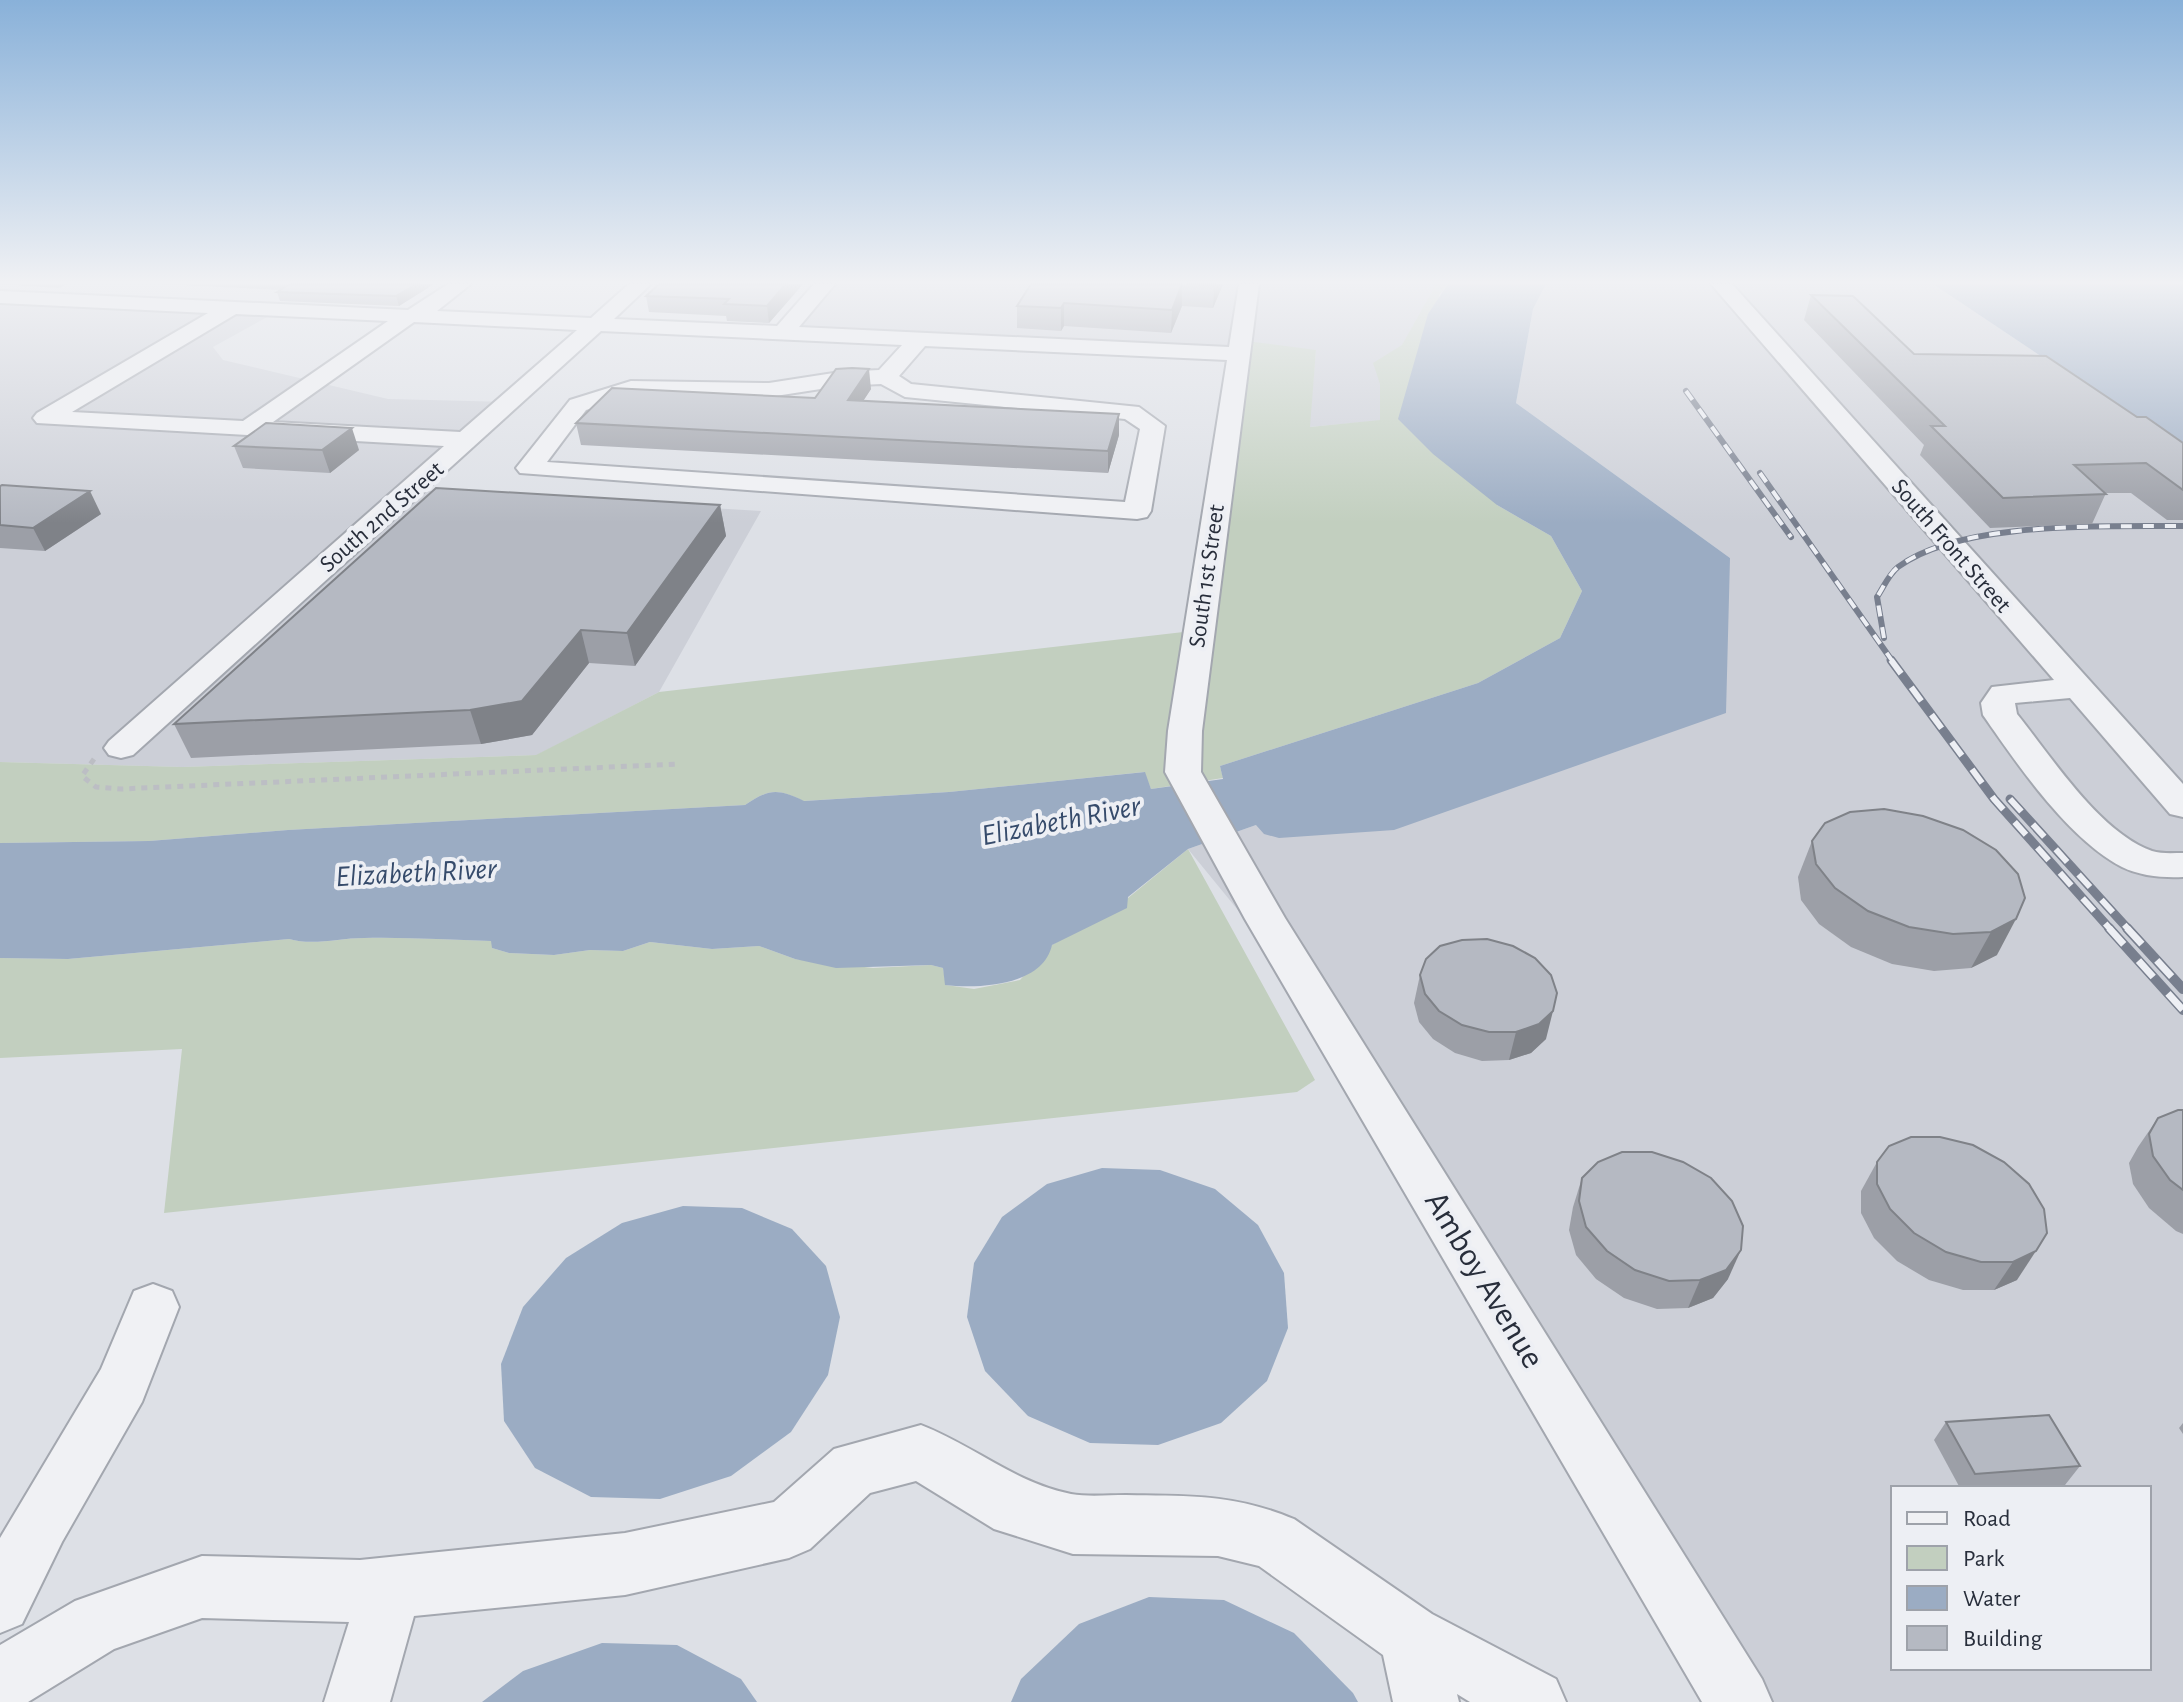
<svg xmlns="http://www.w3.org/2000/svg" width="2183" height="1702" viewBox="0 0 2183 1702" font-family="'Alegreya Sans',sans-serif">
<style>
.built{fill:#cccfd7;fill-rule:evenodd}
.green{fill:#c2cfbf}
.water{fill:#9bacc3}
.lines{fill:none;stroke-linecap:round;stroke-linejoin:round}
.minor-casing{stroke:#a3a7af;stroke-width:4}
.path{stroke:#bcbec4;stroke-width:5;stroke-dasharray:6 6;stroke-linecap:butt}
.minor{fill:#f0f1f4;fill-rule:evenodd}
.rail-far2-casing{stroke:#787f8e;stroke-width:6}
.rail-far1-casing{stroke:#787f8e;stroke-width:9}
.rail-casing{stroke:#787f8e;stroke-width:10}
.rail-far2{stroke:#edeff4;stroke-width:4;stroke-dasharray:11;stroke-linecap:butt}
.rail-far1{stroke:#edeff4;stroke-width:6;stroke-dasharray:17;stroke-linecap:butt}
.rail{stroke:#edeff4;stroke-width:7;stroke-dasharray:22;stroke-linecap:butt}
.wall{fill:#9c9fa7}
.shaded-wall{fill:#7f8288}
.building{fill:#b5b9c2;stroke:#7f8288;stroke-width:2}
.labels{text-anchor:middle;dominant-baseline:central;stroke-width:8;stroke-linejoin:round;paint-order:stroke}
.far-street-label{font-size:24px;fill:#282e3b;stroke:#edeff4}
.water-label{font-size:30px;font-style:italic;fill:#364b6b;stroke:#edeff4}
.near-street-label{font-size:34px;fill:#282e3b;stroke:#edeff4}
</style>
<rect width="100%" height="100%" fill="#dde0e6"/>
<!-- built -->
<g class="built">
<path d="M820 284H1448L1439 295 1398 419 1309 427 1316 351 1244 355 774 340Z"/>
<path d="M1546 284H1933L2183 451V1702H1742L1381 1085 1188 849 1256 825 1730 558 1516 403 1533 309ZM1893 1488H2149V1668H1893Z"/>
<path d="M0 297 280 310 213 347 223 360 388 399 510 402 413 490 761 511 659 692 537 755 183 767 0 762Z"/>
</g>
<!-- green -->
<g class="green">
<path d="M1432 284H1448L1439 295 1497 505 1551 536 1582 591 1560 638 1478 683 1220 766 1223 778 1151 789 1144 772 949 792 803 801C777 788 769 789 745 805L288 830 149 841 0 843V762L183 767 536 755 659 692 1201 630 1246 341 1316 350 1310 427 1380 420V384L1373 363 1402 345 1434 288Z"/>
<path d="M1188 849 1315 1080 1297 1092 164 1213 182 1049 0 1058V958L68 959 289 939C313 946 340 938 364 938 407 937 449 940 492 941V948L509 953 554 955 590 950 623 951 650 942 712 949 759 946 795 959 873 968 931 965 943 968 946 985 974 989 1020 980 1052 945 1128 898Z"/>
</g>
<!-- water -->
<g class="water">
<path d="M1448 284H1546L1533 309 1516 403 1730 558 1726 713 1394 830 1279 838 1264 834 1256 825 1188 849 1128 897 1127 908 1052 945C1043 986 979 989 945 985L943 968 931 965 836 968 795 959 759 946 712 949 650 942 623 951 590 950 554 955 509 953 492 948 491 941C449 940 407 937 364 938 339 938 313 946 289 939L68 959 0 958V843L149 841 288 830 745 805C769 789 777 788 804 801L949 792 1145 772 1151 789 1223 779 1220 766 1478 683 1560 638 1582 591 1551 536 1497 505 1433 454 1398 419 1428 314Z"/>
<path d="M1933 284H2183V451Z"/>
<path d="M1102 1168 1160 1170 1215 1189 1258 1225 1284 1273 1288 1328 1267 1381 1221 1423 1158 1445 1090 1443 1028 1416 985 1371 967 1317 974 1263 1002 1217 1047 1184Z"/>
<path d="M683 1206 742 1208 792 1229 826 1266 840 1317 828 1375 791 1432 731 1476 660 1499 591 1497 535 1468 504 1421 501 1364 523 1307 566 1258 622 1223Z"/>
<path d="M1149 1597 1224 1600 1294 1633 1353 1693 1358 1702H1011L1021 1679 1079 1624Z"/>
<path d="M602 1643 677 1645 741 1679 757 1702H482L523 1671Z"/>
</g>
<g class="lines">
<defs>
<g id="minor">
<path d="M448 284H471L437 311 591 318 629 284H651L614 319 777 326 814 284H835L799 327 1229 347 1239 284H1259L1202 731 1201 772 1285 918 1762 1679 1772 1702H1702L1245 919 1165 772 1168 731 1227 360 925 346 899 376 911 384 1139 407 1165 426 1151 511 1147 517 1137 519 520 473 516 468 570 400 631 381 769 383 840 372 879 370 902 345 601 331 133 755 121 758 109 755 104 748 109 741 444 446 37 423 33 418 37 413 208 313 0 303V291L408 310ZM236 314 388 321 243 421 72 412ZM414 322 577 330 460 432 273 422ZM881 384 905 397 1125 419 1140 429 1125 502 547 462 586 410 641 393 769 397 840 386Z"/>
<path d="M1711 284H1732L2183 784V817L2170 814 2070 698 2015 703 2017 714C2051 756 2099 832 2152 851 2161 854 2173 853 2183 853V877C2163 878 2140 876 2122 867 2068 839 2017 764 1983 715L1981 703 1992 687 2054 680Z"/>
<path d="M153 1284 172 1291 179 1307 142 1402 62 1542 22 1624 0 1633V1538L101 1369 134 1291Z"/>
<path d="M921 1425C973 1445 1015 1483 1071 1494 1088 1497 1108 1495 1126 1495 1189 1496 1234 1494 1294 1519L1432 1614 1556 1679 1566 1702H1470L1457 1694 1459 1702H1393L1383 1655 1259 1566 1218 1556 1073 1554 994 1529 916 1481 870 1493 810 1549 789 1558 625 1595 414 1616 390 1702H324L349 1622 202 1618 114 1649 28 1702H0V1645L75 1601 202 1556 360 1560 625 1533 774 1502 834 1449Z"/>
</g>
</defs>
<!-- minor casing -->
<use href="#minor" class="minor-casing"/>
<!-- path -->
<path class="path" d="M94 759 82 776 96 787 121 789 678 764"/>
<!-- minor -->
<use href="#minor" class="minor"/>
<defs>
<g id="rail-far2">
<path d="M1686 391 1791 537"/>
<path d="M1760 473 1893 662"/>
<path d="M1884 638 1877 597C1883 588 1889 574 1898 567 1961 520 2106 527 2183 526"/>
</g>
<g id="rail-far1">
<path d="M1891 660 1994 799 2111 930"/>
<path d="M2010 799 2129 930"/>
</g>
<g id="rail">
<path d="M2109 928 2183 1010"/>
<path d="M2127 928 2183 989"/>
</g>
</defs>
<!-- rail-far2 casing -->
<use href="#rail-far2" class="rail-far2-casing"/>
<!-- rail-far1 casing -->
<use href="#rail-far1" class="rail-far1-casing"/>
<!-- rail casing -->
<use href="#rail" class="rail-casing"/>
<!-- rail-far2 -->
<use href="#rail-far2" class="rail-far2"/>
<!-- rail-far1 -->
<use href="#rail-far1" class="rail-far1"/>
<!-- rail -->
<use href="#rail" class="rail"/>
</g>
<!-- wall -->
<g class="wall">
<path d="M0 284H67L59 288Z"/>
<path d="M162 284H434L399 306 280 301 277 292 281 290Z"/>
<path d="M659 284H803L769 323 727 321 726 316 649 312 646 296Z"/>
<path d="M1031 284H1223L1213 308 1182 306 1171 333 1064 326 1061 331 1017 328V306Z"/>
<path d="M1811 295 1914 354 2137 417 2183 443V520H2167L2131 493H2106L2092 524 1990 528 1920 455 1924 445 1804 320Z"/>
<path d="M871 389 863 401 1119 414V435L1108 473 581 445 576 423 815 398Z"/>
<path d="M234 446 359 450 330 473 243 468Z"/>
<path d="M0 486 101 514 45 551 0 548Z"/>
<path d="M720 505 726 536 635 666 589 663 532 735 481 744 191 758 174 724Z"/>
<path d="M1963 830 1997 955 1971 968 1934 971 1892 964 1851 947 1819 924 1801 900 1798 877 1812 841Z"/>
<path d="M1420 975 1546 1039 1531 1053 1509 1060 1482 1061 1455 1053 1433 1039 1419 1022 1414 1003Z"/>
<path d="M2183 1110V1234L2176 1231 2149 1208 2133 1184 2129 1163 2138 1147 2158 1118Z"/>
<path d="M1877 1162 2029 1184 2017 1280 1994 1290H1963L1929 1280 1897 1261 1874 1238 1861 1213V1191Z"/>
<path d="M1582 1178 1728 1279 1713 1298 1688 1308 1657 1309 1624 1298 1596 1279 1576 1255 1569 1230 1573 1207Z"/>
<path d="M1946 1422 2080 1466 2065 1485 2016 1488H1960L1934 1440Z"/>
<path d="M2183 1423V1434L2179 1428Z"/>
</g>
<!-- shaded-wall -->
<g class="shaded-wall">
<path d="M417 284H434L399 306 396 296Z"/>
<path d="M786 284H803L769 323 767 306Z"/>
<path d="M1182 284V306L1171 333 1172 310Z"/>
<path d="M1215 284H1223L1213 308 1214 286Z"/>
<path d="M1064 303V326L1061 331V308Z"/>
<path d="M869 369 871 389 850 421 848 400Z"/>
<path d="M1119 414V435L1108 473V451Z"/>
<path d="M352 428 359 450 330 473 322 450Z"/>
<path d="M90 491 101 514 45 551 33 528Z"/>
<path d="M720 505 726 536 635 666 627 633Z"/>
<path d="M581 630 589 663 532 735 481 744 470 710Z"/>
<path d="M2016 919 1997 955 1971 968 1991 932Z"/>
<path d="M1553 1011 1546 1039 1531 1053 1509 1060 1516 1032Z"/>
<path d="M1741 1250 1728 1279 1713 1298 1688 1308 1700 1280Z"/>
<path d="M2036 1251 2017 1280 1994 1290 2013 1262Z"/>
</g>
<!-- building -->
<g class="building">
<path d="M290 284H417L396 296 277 292Z"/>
<path d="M659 284H786L767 306 724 304 729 299 646 296Z"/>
<path d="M1031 284H1182L1172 310 1064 303 1061 308 1017 306Z"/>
<path d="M1186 284H1215L1214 286Z"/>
<path d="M1811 295 1853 296 1914 354 2046 356 2137 417H2146L2183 443V490L2146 463 2074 465 2106 494 2003 498 1931 426H1945Z"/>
<path d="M852 368 869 369 848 400 1119 414 1108 451 576 423 612 388 815 398 836 369Z"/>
<path d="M266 423 352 428 322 450 234 446Z"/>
<path d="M2 485 90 491 33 528 0 525V486Z"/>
<path d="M436 488 720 505 627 633 581 630 522 701 470 710 174 724Z"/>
<path d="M1884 809 1923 816 1963 830 1996 850 2018 874 2025 898 2016 919 1991 932 1953 934 1909 927 1868 911 1835 888 1816 864 1812 841 1825 823 1850 812Z"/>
<path d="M1487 939 1513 946 1535 958 1551 975 1557 993 1553 1011 1539 1024 1516 1032H1489L1462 1025 1439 1011 1425 994 1420 975 1426 959 1440 946 1462 940Z"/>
<path d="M2178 1110H2183V1190L2170 1180 2153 1156 2149 1134 2158 1118Z"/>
<path d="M1911 1137H1940L1973 1145 2004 1162 2029 1184 2044 1209 2047 1233 2036 1251 2013 1262H1981L1946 1252 1914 1233 1890 1209 1877 1184V1162L1889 1146Z"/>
<path d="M1622 1152H1652L1683 1162 1711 1178 1732 1201 1743 1226 1741 1250 1726 1270 1700 1280 1669 1281 1635 1270 1607 1251 1586 1227 1579 1201 1582 1178 1598 1162Z"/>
<path d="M2049 1415 2080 1466 1975 1474 1946 1422Z"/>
</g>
<!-- sky -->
<linearGradient id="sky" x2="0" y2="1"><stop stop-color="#89b1d9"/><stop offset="0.54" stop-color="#f0f1f4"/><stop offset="1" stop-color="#f0f1f4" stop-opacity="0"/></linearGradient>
<rect width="2183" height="523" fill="url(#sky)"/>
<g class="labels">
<!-- far-street labels -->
<g class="far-street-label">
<text transform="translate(382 517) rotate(-41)">South 2nd Street</text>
<text transform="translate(1951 546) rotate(49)">South Front Street</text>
<text transform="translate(1207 576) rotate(-82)">South 1st Street</text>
</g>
<!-- water labels -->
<g class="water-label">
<text transform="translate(1061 821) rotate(-11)">Elizabeth River</text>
<text transform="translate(416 873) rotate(-3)">Elizabeth River</text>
</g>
<!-- near-street labels -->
<g class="near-street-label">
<text transform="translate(1484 1280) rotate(59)">Amboy Avenue</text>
</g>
</g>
<!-- legend -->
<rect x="1891" y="1486" width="260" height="184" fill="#edeff4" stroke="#9ea2aa" stroke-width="2"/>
<rect x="1907" y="1512" width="40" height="12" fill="#f0f1f4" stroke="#9ea2aa" stroke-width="2"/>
<text x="1963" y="1526" font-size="24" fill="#282e3b">Road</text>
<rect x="1907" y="1546" width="40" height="24" fill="#c2cfbf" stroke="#9ea2aa" stroke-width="2"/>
<text x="1963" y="1566" font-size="24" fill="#282e3b">Park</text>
<rect x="1907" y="1586" width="40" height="24" fill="#9bacc3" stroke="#9ea2aa" stroke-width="2"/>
<text x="1963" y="1606" font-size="24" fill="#282e3b">Water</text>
<rect x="1907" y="1626" width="40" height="24" fill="#b5b9c2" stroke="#9ea2aa" stroke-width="2"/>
<text x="1963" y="1646" font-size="24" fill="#282e3b">Building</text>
</svg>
